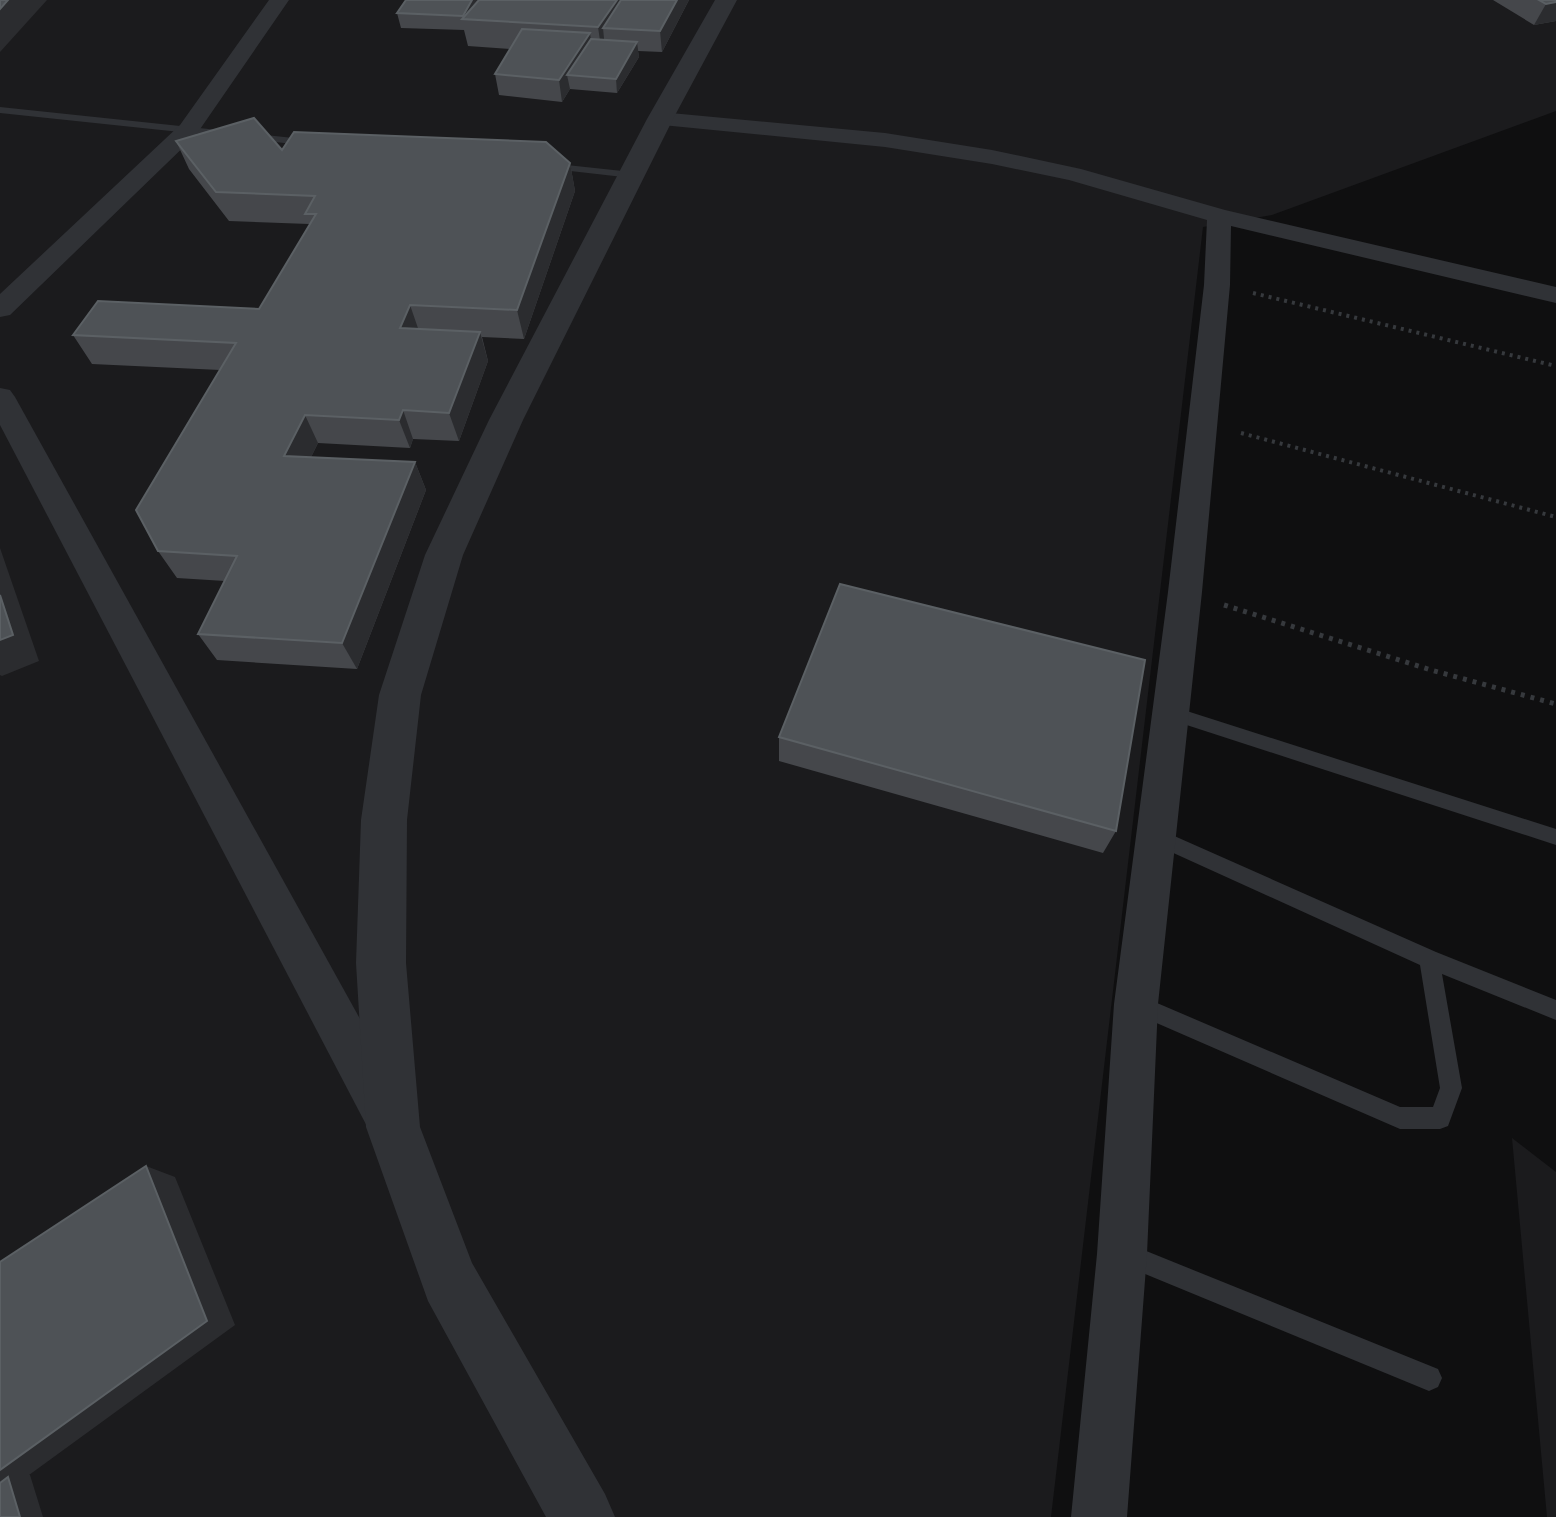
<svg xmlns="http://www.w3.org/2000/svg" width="1556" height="1517" viewBox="0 0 1556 1517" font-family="'IBM Plex Sans',sans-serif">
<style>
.built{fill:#1b1b1d}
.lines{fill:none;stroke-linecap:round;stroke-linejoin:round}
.path-far1{stroke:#36393d;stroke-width:4;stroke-dasharray:3 5;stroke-linecap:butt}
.path{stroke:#36393d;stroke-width:5;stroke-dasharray:4 6;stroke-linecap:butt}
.service{fill:#303236;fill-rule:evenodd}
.minor{fill:#303236;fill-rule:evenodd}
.tertiary{fill:#303236;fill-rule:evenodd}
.wall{fill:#45474b}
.shaded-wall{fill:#2b2c2f}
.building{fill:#4e5256;stroke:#5b6064;stroke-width:2}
</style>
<rect width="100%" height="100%" fill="#0f0f10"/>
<!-- built -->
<g class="built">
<path d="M0 0H1556V111L1272 215 1203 227 1051 1517H0Z"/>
<path d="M1512 1138 1556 1172V1517H1547Z"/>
</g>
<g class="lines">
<!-- path-far1 -->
<g class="path-far1">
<path d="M1253 293 1556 366"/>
<path d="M1241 433 1556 517"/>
</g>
<!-- path -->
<path class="path" d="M1224 605 1431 670 1556 704"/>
<!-- service -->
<g class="service">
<path d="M0 107 312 140 317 143 312 146 0 113Z"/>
<path d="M548 163 632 172 638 175 632 178 544 168 542 166Z"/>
<path d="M1168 705 1556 829V845L1162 717 1159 712 1162 707Z"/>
<path d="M1154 827 1436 952 1556 1000V1020L1442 974 1462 1088 1448 1126 1440 1129H1400L1129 1011 1126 1004 1129 997 1136 994 1400 1107H1433L1440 1088 1420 965 1147 841 1145 835 1147 829Z"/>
<path d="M1124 1242 1438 1369 1442 1378 1438 1387 1429 1391 1116 1262 1112 1254 1116 1246Z"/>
</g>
<!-- minor -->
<g class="minor">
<path d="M269 0H289L196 135 10 315 0 317V294L180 125Z"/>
<path d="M660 112 885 133 992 150 1081 169 1225 210 1556 287V303L1231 226 1230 285 1202 592 1158 1004 1147 1254 1127 1517H1071L1097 1254 1114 1004 1168 592 1204 285 1207 220 1069 180 992 164 885 147 652 124 649 119Z"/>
<path d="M0 388 10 390 15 397 405 1100 411 1117 405 1134 388 1140 371 1134 0 425Z"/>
</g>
<!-- tertiary -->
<path class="tertiary" d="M715 0H737L673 119 523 420 463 555 421 695 407 820 406 963 420 1127 472 1263 605 1494 615 1517H546L428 1301 366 1127 356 963 361 820 379 695 425 555 489 420 647 119Z"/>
</g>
<!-- wall -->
<g class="wall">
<path d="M406 0H689L662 52 638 51 639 57 617 93 570 89 562 102 499 95 495 74 510 49 468 46 464 30 401 28 397 13Z"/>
<path d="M1493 0H1556V21L1534 25Z"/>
<path d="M176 141 282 150 570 163 575 191 524 339 482 337 488 361 459 441 413 439 410 448 318 443 311 457 415 462 426 490 357 669 217 660 198 634 225 581 177 578 158 551 220 370 92 364 73 335 259 309 309 225V224L229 221 189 169Z"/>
<path d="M779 737 1116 831 1103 853 779 761Z"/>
</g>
<!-- shaded-wall -->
<g class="shaded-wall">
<path d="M8 0H47L0 52V9Z"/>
<path d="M472 0H483L463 19V16Z"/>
<path d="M617 0H637L603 28 605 49 602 54 598 27Z"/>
<path d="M677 0H689L662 52 660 31Z"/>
<path d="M1556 2V21L1534 25 1546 4Z"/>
<path d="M590 33 593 54 567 75 570 89 562 102 559 80Z"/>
<path d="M637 42 639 57 617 93 616 79Z"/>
<path d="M570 163 575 191 524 339 517 310Z"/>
<path d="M410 305 420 334 400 328Z"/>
<path d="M480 332 488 361 459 441 449 413Z"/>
<path d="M403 410 413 439 410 448 399 420Z"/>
<path d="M305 415 318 443 298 484 284 456Z"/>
<path d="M415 462 426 490 357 669 342 643Z"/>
<path d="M0 548 39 661 2 676 0 675Z"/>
<path d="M146 1166 175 1177 235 1325 29 1475H30L43 1517H20L0 1496V1470Z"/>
</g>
<!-- building -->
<g class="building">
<path d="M0 0H8L0 9Z"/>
<path d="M406 0H472L463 16 397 13Z"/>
<path d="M479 0H617L598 27 462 19Z"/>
<path d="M621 0H677L660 31 603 28Z"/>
<path d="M1539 0H1556V2L1546 4Z"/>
<path d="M522 29 590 33 559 80 495 74Z"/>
<path d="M591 39 637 42 616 79 567 75Z"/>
<path d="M254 118 282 150 294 132 546 142 570 163 517 310 410 305 400 328 480 332 449 413 403 410 399 420 305 415 284 456 415 462 342 643 198 634 237 556 158 551 136 510 236 343 73 335 98 301 259 309 316 214H305L315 196 216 192 176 141Z"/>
<path d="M840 584 1145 660 1116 831 779 737Z"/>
<path d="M0 595 13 635 0 640Z"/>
<path d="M146 1166 207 1321 0 1470V1262Z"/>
<path d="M8 1477 20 1517H0V1483Z"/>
</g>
</svg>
